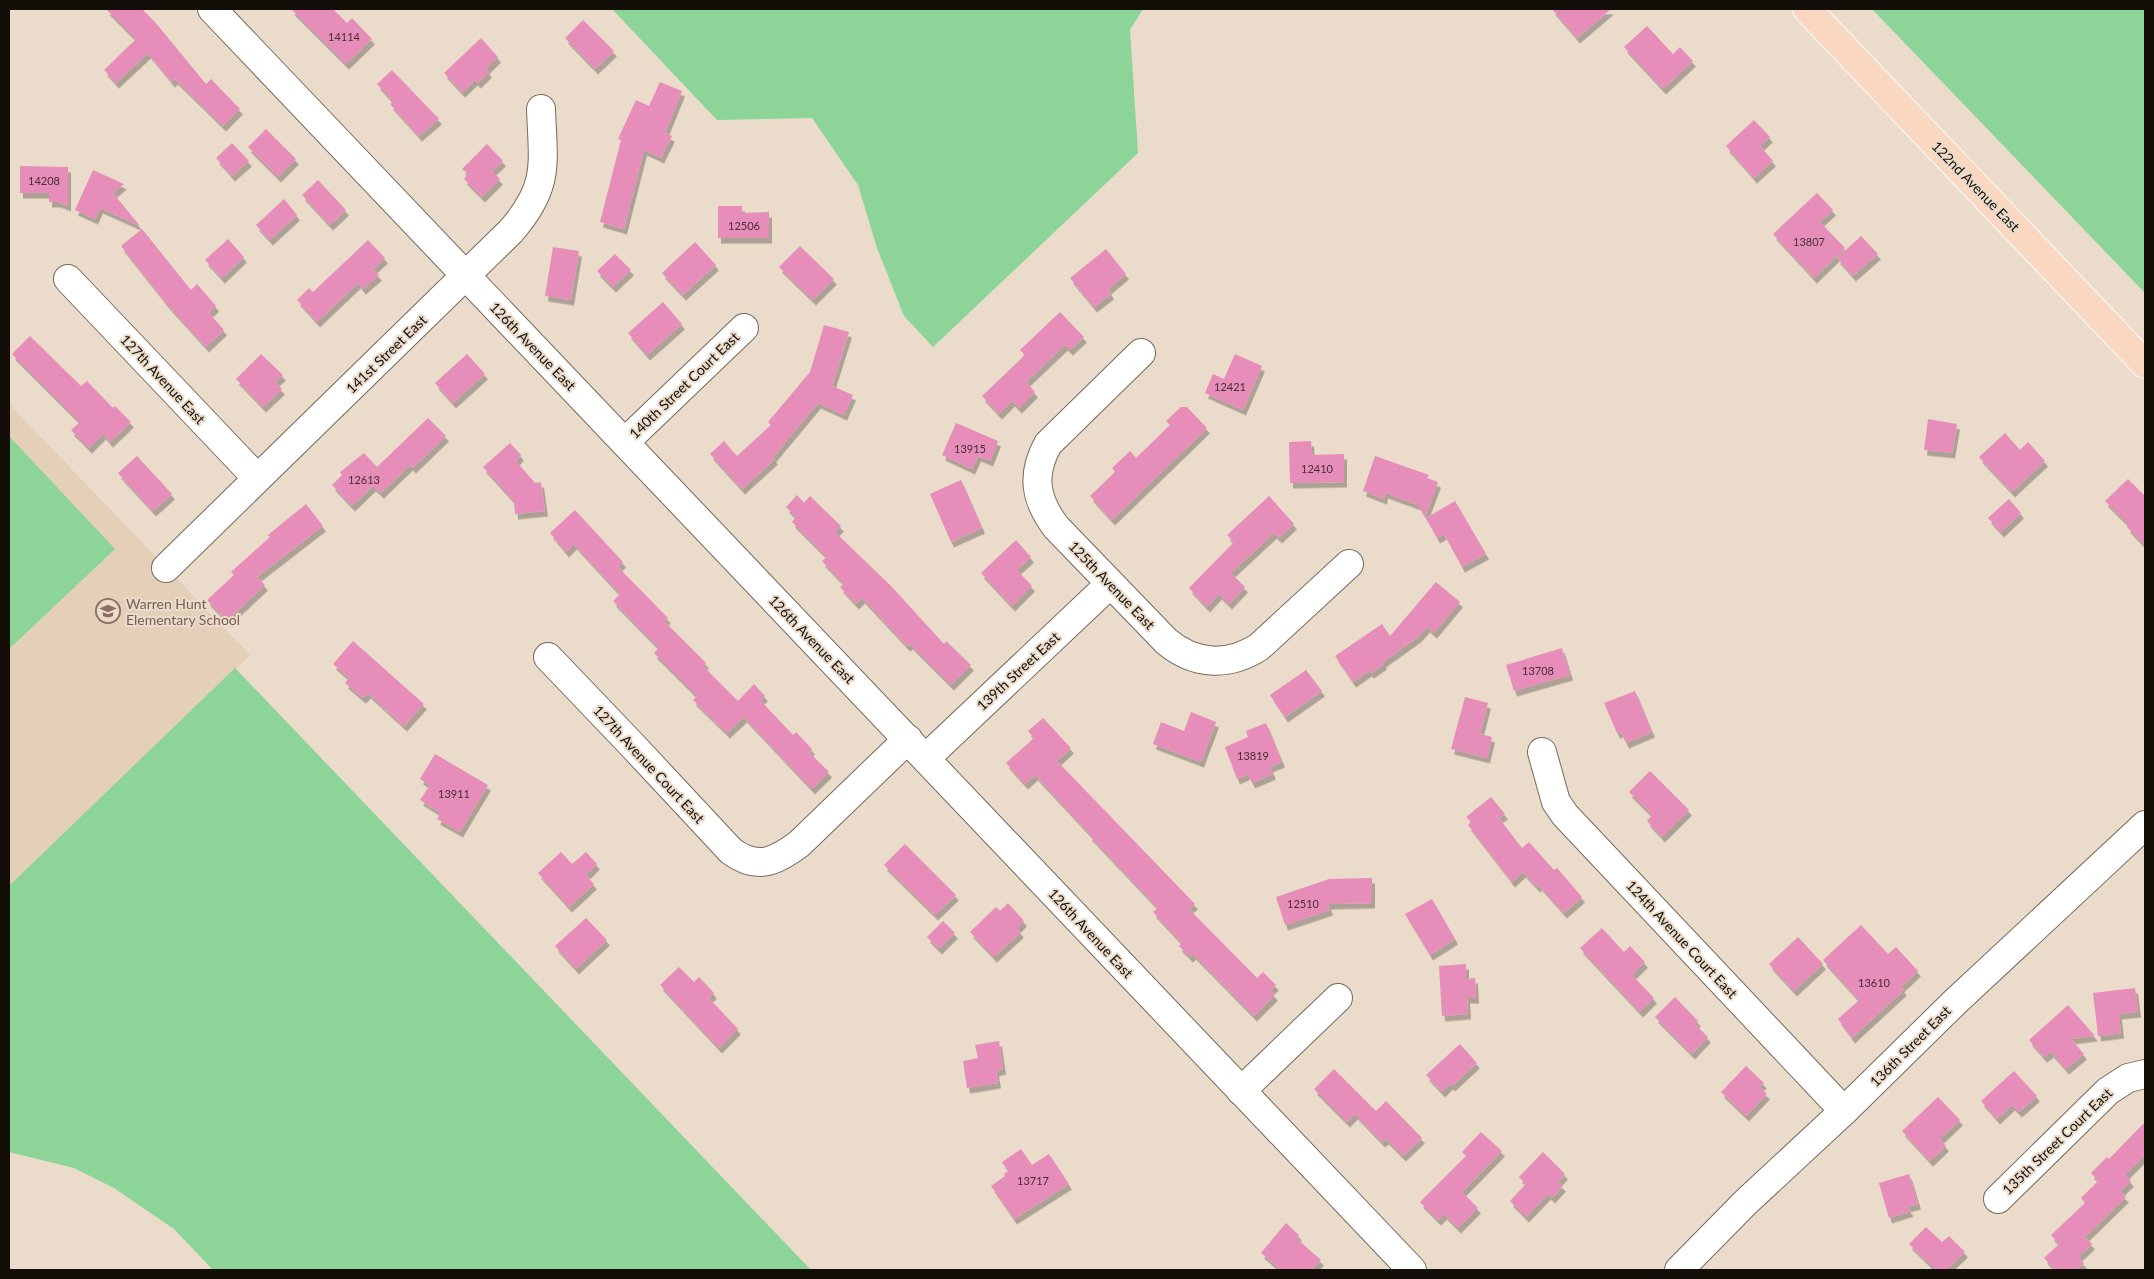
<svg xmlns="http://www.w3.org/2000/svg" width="2154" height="1279" viewBox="0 0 2154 1279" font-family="Lato,sans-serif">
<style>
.built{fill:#e4cfb8}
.green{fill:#8dd498}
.building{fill:#e68dba;filter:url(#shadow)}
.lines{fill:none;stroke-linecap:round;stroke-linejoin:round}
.minor-casing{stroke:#77695a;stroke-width:30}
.major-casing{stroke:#fff;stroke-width:30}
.minor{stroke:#fff;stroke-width:28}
.major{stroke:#fad7c0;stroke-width:28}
.labels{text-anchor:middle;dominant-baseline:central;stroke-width:4;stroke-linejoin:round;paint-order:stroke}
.number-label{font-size:11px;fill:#482e34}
.street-label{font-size:14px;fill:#130e08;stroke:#ebdbca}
.education-label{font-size:14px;fill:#785e54;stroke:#ebdbca;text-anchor:start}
</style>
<defs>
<filter id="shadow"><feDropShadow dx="3" dy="5.5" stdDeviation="0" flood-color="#0004"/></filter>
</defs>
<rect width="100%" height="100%" fill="#ebdbca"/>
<!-- built -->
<path class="built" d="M9 404 250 655 9 886Z"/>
<!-- green -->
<g class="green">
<path d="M612 9H1143L1130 30 1138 153 933 347 904 316 877 248 858 185 812 118 717 120Z"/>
<path d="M1872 9H2145V293Z"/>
<path d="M9 436 115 549 9 649Z"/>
<path d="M235 668 811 1270H213L174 1229 114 1188 74 1168 9 1152V886Z"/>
</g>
<!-- building -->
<g class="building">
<path d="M106 9H142L155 22 206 84 211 79 240 109 223 126 175 79 172 82 148 53 116 83 104 70 136 39Z"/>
<path d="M291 9H333L347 23 352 18 372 39 346 64Z"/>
<path d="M1552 9H1611L1577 38Z"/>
<path d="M583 20 614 51 595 69 565 38Z"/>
<path d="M1647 26 1673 54 1680 47 1693 61 1663 89 1624 47Z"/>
<path d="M481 38 498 57 486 69 489 72 478 83 475 80 462 92 444 73Z"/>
<path d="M392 70 439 119 419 136 390 104 393 101 377 84Z"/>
<path d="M660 82 682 91 665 133 672 136 661 158 644 150 624 229 600 222 621 140 618 139 636 100 649 106Z"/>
<path d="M1754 120 1770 137 1760 146 1773 161 1754 178 1726 146Z"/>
<path d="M266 129 296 159 278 177 248 147Z"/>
<path d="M232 143 249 161 232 176 216 158Z"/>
<path d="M487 144 503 161 492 171 500 179 482 197 464 179 468 174 462 169Z"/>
<path d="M20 166 68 167V206L58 202H49V193H20Z"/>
<path d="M93 170 124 184 113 193 140 226 100 208 95 219 75 210Z"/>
<path d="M318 180 346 210 330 225 302 195Z"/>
<path d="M1817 193 1833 210 1820 222 1845 248 1814 278 1773 234Z"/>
<path d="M284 199 297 215 270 240 256 225Z"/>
<path d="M718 206H742V213L769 212V238H718Z"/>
<path d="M142 229 191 290 197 284 216 306 209 313 224 330 206 347 167 304 121 246Z"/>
<path d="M1861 236 1878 254 1853 276 1837 258Z"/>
<path d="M228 239 244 257 222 278 205 260Z"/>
<path d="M368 240 385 258 373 269 379 275 363 289 358 283 317 322 297 300 309 288 313 292Z"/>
<path d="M695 242 716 265 683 295 662 273Z"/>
<path d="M800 246 834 279 813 300 779 267Z"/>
<path d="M553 247 579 251 571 300 545 296Z"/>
<path d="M1106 249 1126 274 1108 289 1111 294 1094 307 1070 278Z"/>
<path d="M615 254 631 270 613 287 597 271Z"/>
<path d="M663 302 682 324 647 355 628 333Z"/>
<path d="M1060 312 1084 337 1070 350 1065 345 1026 382 1035 392 1019 408 1012 401 999 414 982 396 1025 355 1020 350Z"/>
<path d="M824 325 849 332 832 386 853 395 844 415 818 403 773 457 775 459 742 489 710 454 724 441 737 456 771 425 768 422 810 372Z"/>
<path d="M30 336 81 386 87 381 113 408 115 406 131 422 110 442 103 434 89 448 71 430 80 422 12 354Z"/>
<path d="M261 354 283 375 275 382 282 389 263 407 236 379Z"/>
<path d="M467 354 485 374 453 403 435 383Z"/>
<path d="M1235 354 1262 366 1243 410 1205 393 1213 374 1224 379Z"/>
<path d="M1181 407H1187L1207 428 1112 520 1090 496 1115 472 1112 468 1130 451 1136 458 1170 425 1166 421Z"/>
<path d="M428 418 446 436 413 468 410 465 381 493 373 486 352 506 332 485 342 475 340 472 364 453 377 467Z"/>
<path d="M1928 419 1957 424 1952 453 1924 450Z"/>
<path d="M956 423 998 441 990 461 978 456 972 469 942 455Z"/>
<path d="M2005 433 2020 450 2028 442 2045 461 2012 492 1979 457Z"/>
<path d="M1311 441 1312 455 1344 454V482L1290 483 1289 442Z"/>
<path d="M510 443 521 455 516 461 535 483 541 482 545 511 515 514 514 501 483 467Z"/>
<path d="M137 456 172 494 153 511 118 473Z"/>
<path d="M1375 456 1429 475 1427 478 1438 482 1425 517 1418 505 1385 493 1384 499 1363 491Z"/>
<path d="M2128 479 2145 496V546L2127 527 2129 525 2105 501Z"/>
<path d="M961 480 982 528 951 542 930 494Z"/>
<path d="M797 495 804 503 810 496 841 526 835 532 892 587 944 644 946 641 971 665 951 685 910 644 907 646 862 598 856 604 840 587 844 584 822 561 827 557 792 522 796 517 786 507Z"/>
<path d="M1269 496 1294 524 1279 538 1274 533 1231 573 1245 587 1229 604 1219 594 1207 607 1189 588 1234 542 1227 535Z"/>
<path d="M2009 499 2021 513 2001 532 1988 518Z"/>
<path d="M1455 501 1486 554 1462 567 1444 534 1437 538 1426 518Z"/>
<path d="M306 504 323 526 257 577 265 585 227 621 207 600 234 575 231 572 270 537 268 535Z"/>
<path d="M575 510 623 562 618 567 668 618 664 621 706 663 703 666 738 701 754 684 765 696 760 700 793 735 796 732 812 749 809 752 829 772 812 789 744 717 727 733 693 700 697 696 654 653 659 648 613 601 620 594 574 544 566 552 550 533Z"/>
<path d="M1016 540 1031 557 1017 570 1032 586 1012 606 981 573Z"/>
<path d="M1436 582 1460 602 1434 633 1427 627 1418 637 1383 662 1384 664 1371 673 1369 671 1353 682 1335 656 1382 624 1390 636Z"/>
<path d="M353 641 424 704 404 726 368 693 363 698 345 683 349 678 333 664Z"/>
<path d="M1562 648 1570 675 1514 691 1506 665Z"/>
<path d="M1306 670 1322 691 1285 717 1270 695Z"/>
<path d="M1635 691 1652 732 1626 743 1621 732 1617 733 1604 703Z"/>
<path d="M1465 697 1488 703 1480 734 1492 737 1487 758 1451 749Z"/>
<path d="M1191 712 1216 722 1201 762 1153 744 1161 722 1184 731Z"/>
<path d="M1043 718 1071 748 1057 761 1195 904 1189 909 1257 978 1263 972 1276 985 1270 990 1275 995 1254 1016 1193 954 1190 957 1179 946 1182 943 1153 912 1158 908 1089 835 1090 834 1035 775 1025 784 1006 763 1034 738 1028 731Z"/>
<path d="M1266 723 1282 762 1270 767 1273 774 1252 783 1248 774 1237 779 1225 747 1248 737 1246 731Z"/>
<path d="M435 754 488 785 460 832 437 819 441 813 420 800 430 785 420 779Z"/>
<path d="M1650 771 1689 810 1662 837 1647 821 1652 815 1629 792Z"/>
<path d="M1491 797 1505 814 1499 818 1522 848 1529 842 1554 870 1557 868 1582 897 1564 913 1539 885 1537 887 1523 872 1512 882 1468 825 1471 822 1466 817Z"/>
<path d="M905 844 956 895 935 915 884 865Z"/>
<path d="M561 852 572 864 586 852 597 864 586 875 594 884 569 907 538 873Z"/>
<path d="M1372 878V903L1328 904 1330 910 1285 925 1276 897 1329 879Z"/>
<path d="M1432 899 1455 939 1430 955 1405 914Z"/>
<path d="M1008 903 1024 921 1017 928 1021 932 994 957 970 932 996 907 1000 911Z"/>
<path d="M586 918 607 940 576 969 555 946Z"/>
<path d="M943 921 955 933 939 949 927 937Z"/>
<path d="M1861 925 1888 954 1896 947 1918 971 1901 987 1904 990 1852 1038 1838 1019 1859 1000 1823 960Z"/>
<path d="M1602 928 1624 952 1630 946 1645 962 1632 975 1654 998 1640 1012 1580 948Z"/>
<path d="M1798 937 1823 964 1794 991 1769 964Z"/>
<path d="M1466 964V979L1475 978 1476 998H1467L1468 1014 1442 1016 1439 966Z"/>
<path d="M679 967 694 982 699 977 714 993 709 998 738 1029 719 1048 660 985Z"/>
<path d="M2135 988 2138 1012 2119 1014 2121 1033 2098 1036 2093 993Z"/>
<path d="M1675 997 1698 1021 1695 1024 1708 1037 1692 1054 1655 1017Z"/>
<path d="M2068 1005 2095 1036 2071 1039 2084 1054 2066 1069 2051 1052 2044 1057 2029 1040Z"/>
<path d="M999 1041 1003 1069 996 1071 998 1083 967 1088 963 1061 978 1058 975 1045Z"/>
<path d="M1460 1044 1477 1063 1452 1086 1450 1084 1442 1092 1426 1075Z"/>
<path d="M1746 1066 1764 1083 1759 1087 1767 1094 1746 1116 1721 1092Z"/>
<path d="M1334 1069 1376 1111 1386 1101 1422 1138 1403 1156 1386 1139 1382 1142 1355 1114 1347 1122 1314 1089Z"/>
<path d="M2014 1071 2037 1096 2019 1112 2012 1105 1997 1119 1981 1101Z"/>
<path d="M1938 1097 1960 1120 1940 1139 1946 1146 1930 1161 1902 1131Z"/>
<path d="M2145 1122V1155L2125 1175 2131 1181 2120 1192 2126 1197 2085 1237 2092 1244 2078 1257 2084 1263 2076 1270H2055L2044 1258 2059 1244 2051 1235 2085 1203 2081 1198 2098 1181 2091 1173 2107 1157 2109 1159Z"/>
<path d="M1481 1132 1502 1151 1462 1192 1478 1208 1458 1228 1444 1214 1438 1220 1420 1202 1466 1156 1462 1152Z"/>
<path d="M1021 1149 1032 1165 1049 1154 1069 1184 1014 1219 991 1186 1005 1176 1004 1174 1008 1171 1002 1162Z"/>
<path d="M1543 1152 1565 1174 1558 1182 1563 1186 1552 1198 1548 1194 1526 1217 1510 1201 1526 1184 1519 1177Z"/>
<path d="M1909 1174 1918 1204 1907 1207 1911 1211 1889 1218 1879 1183Z"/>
<path d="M1286 1223 1299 1235 1296 1238 1321 1260 1312 1270H1281L1261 1253Z"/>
<path d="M1926 1227 1942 1242 1949 1236 1965 1252 1946 1270H1936L1909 1244Z"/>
</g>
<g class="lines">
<defs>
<g id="minor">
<path d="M212 9 1412 1270"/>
<path d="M68 279 257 478"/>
<path d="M1141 353 1048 444C1031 475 1035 499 1056 527L1166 641C1194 665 1228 667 1259 647L1349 564"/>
<path d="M625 442 744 328"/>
<path d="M166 568 511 231C550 186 543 165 541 109"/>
<path d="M548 657 634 747 731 851C758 871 776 861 799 844L908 739"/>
<path d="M1542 752 1556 802 1565 815 1844 1111"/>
<path d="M926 758 1110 584"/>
<path d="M1241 1091 1338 998"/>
<path d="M1998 1199 2108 1091 2128 1078 2145 1074"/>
<path d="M1679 1270 1746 1202 1844 1111 1955 1002 2145 825"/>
</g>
<path id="major" d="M1807 9 2145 364"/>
</defs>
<!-- minor casing -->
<use href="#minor" class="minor-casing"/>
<!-- major casing -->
<use href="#major" class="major-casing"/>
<!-- minor -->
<use href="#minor" class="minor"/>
<!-- major -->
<use href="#major" class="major"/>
</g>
<!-- icons -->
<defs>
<symbol id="school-ring" viewBox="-11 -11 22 22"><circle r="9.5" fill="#ebdbca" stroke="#8d6e63" stroke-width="1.5"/><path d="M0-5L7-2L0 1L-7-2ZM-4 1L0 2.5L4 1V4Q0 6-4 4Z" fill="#8d6e63"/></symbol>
</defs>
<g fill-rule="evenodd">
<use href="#school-ring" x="94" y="597" width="28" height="28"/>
</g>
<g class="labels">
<!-- number labels -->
<g class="number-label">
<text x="344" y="36">14114</text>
<text x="44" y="180">14208</text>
<text x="744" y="225">12506</text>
<text x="1809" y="241">13807</text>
<text x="1230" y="386">12421</text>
<text x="970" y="448">13915</text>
<text x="1317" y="468">12410</text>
<text x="364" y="479">12613</text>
<text x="1538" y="670">13708</text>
<text x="1253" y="755">13819</text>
<text x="454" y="793">13911</text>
<text x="1303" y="903">12510</text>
<text x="1874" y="982">13610</text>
<text x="1033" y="1180">13717</text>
</g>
<!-- street labels -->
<g class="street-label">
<text transform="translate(1976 186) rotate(46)">122nd Avenue East</text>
<text transform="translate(533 346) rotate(46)">126th Avenue East</text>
<text transform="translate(386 354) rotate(-44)">141st Street East</text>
<text transform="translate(163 379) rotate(47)">127th Avenue East</text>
<text transform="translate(684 385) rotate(-44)">140th Street Court East</text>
<text transform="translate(1112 585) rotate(46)">125th Avenue East</text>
<text transform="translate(812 639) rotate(46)">126th Avenue East</text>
<text transform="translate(1018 671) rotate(-43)">139th Street East</text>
<text transform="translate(649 764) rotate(47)">127th Avenue Court East</text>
<text transform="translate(1091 933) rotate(47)">126th Avenue East</text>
<text transform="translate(1682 939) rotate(47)">124th Avenue Court East</text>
<text transform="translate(1910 1046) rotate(-45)">136th Street East</text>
<text transform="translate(2057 1141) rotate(-44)">135th Street Court East</text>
</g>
<!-- education labels -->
<g class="education-label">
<text x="126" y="603">Warren Hunt<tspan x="126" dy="16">Elementary School</tspan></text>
</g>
</g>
<!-- border -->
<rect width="2154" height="1279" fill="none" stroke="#130e08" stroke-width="20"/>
</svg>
